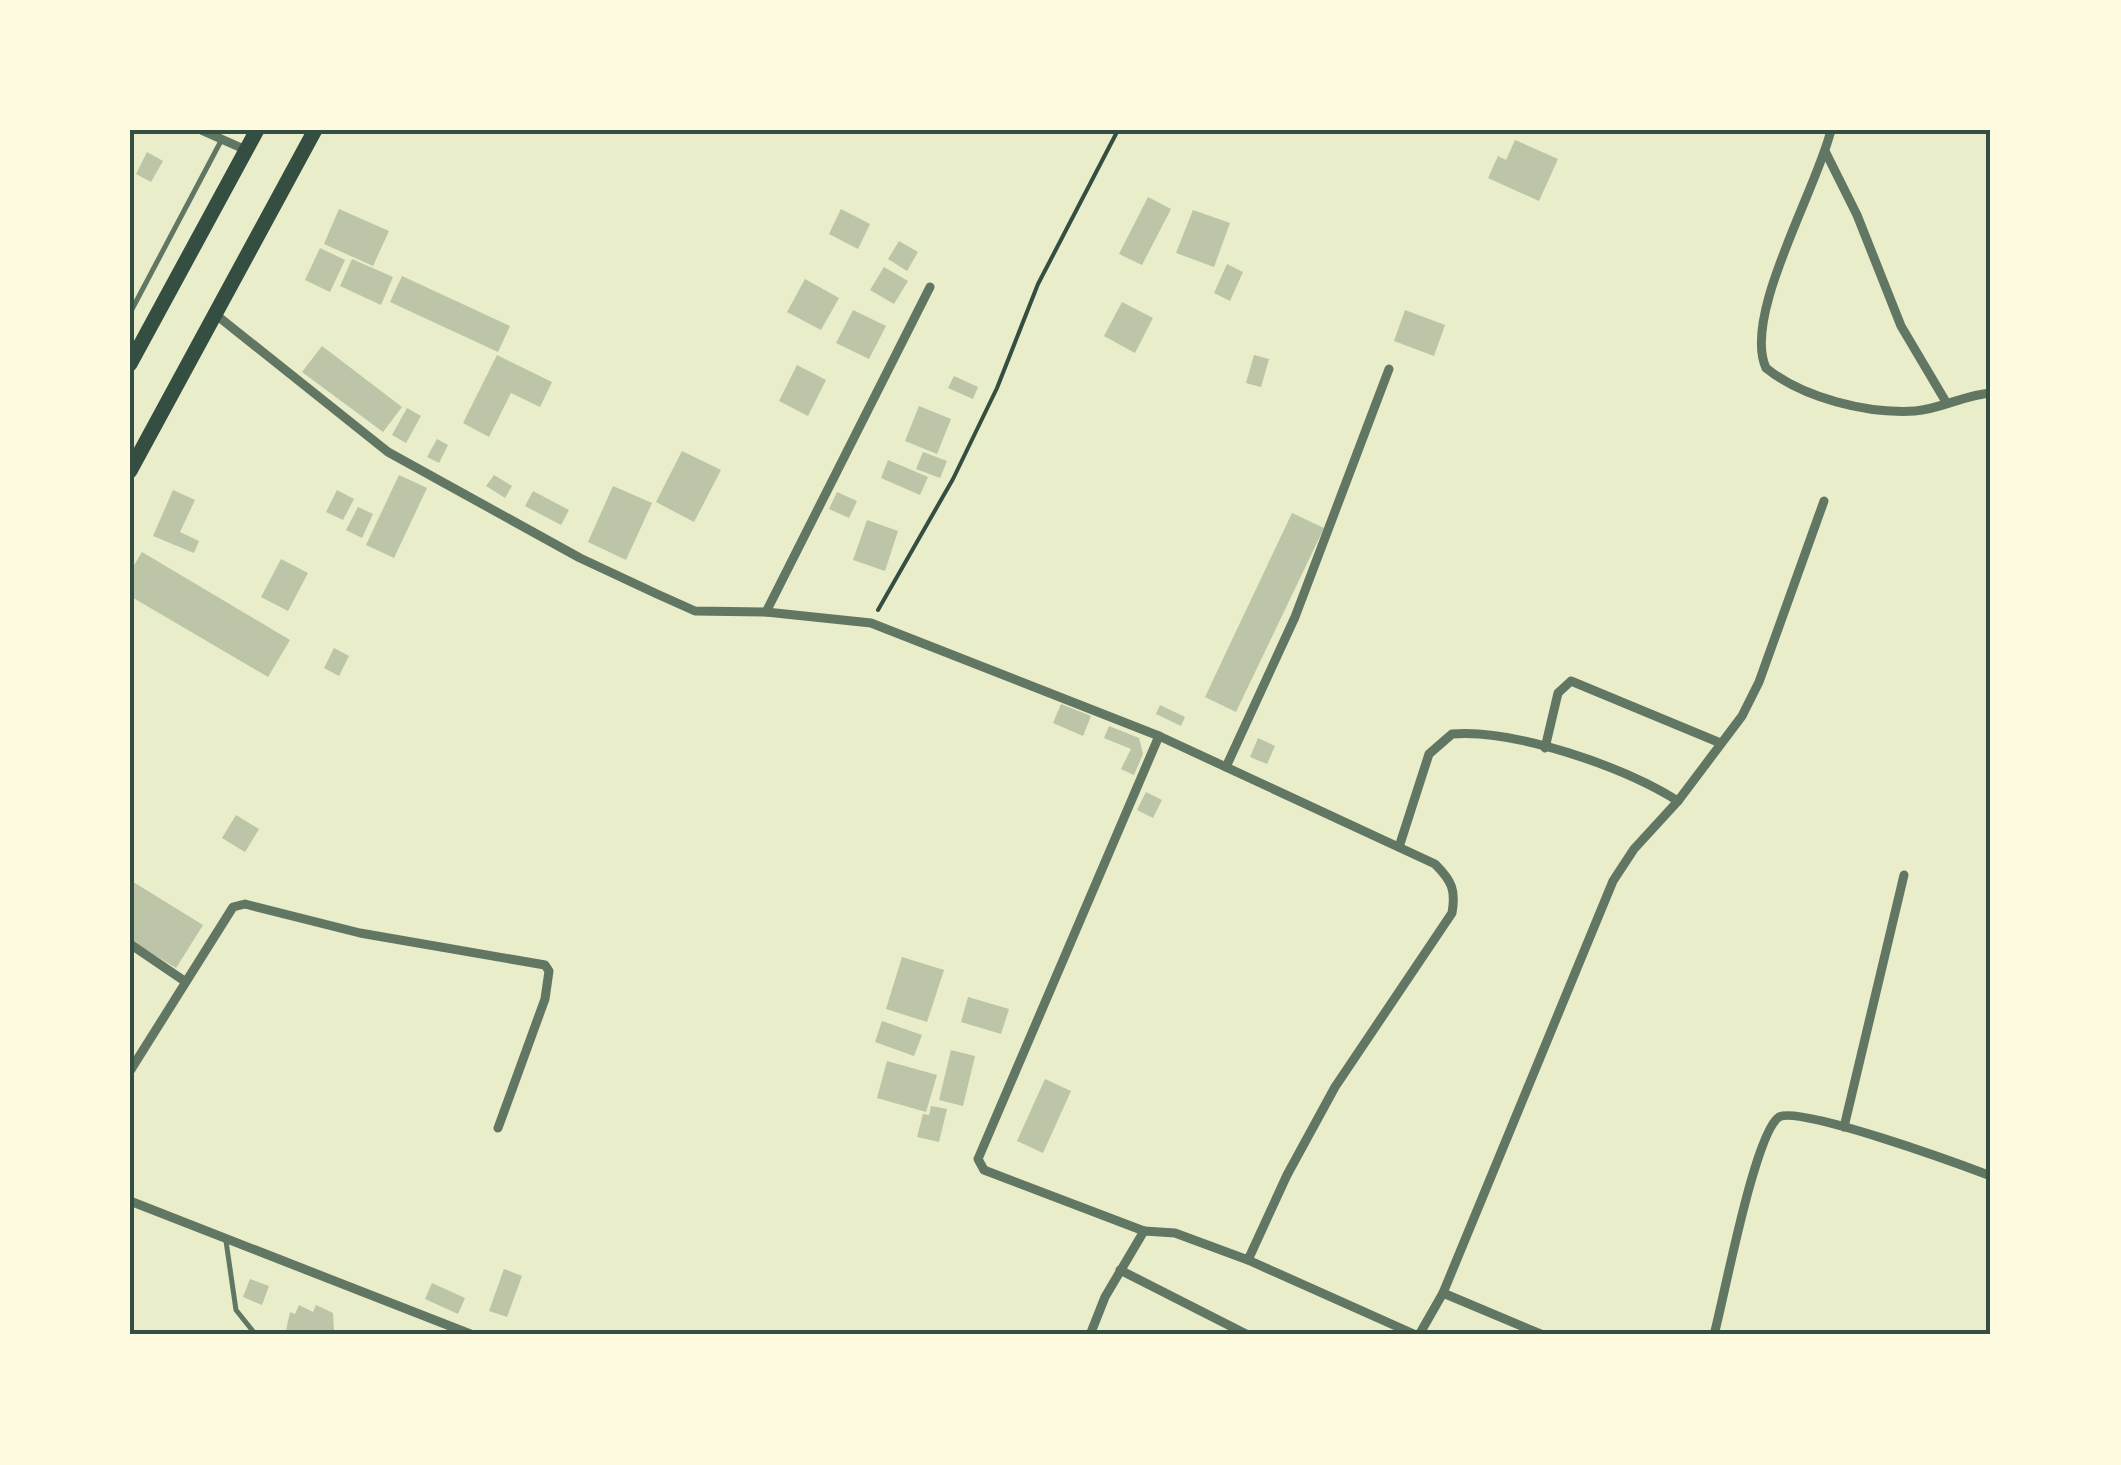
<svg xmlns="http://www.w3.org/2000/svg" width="2121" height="1465" viewBox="0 0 2121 1465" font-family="Overpass,sans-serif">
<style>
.building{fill:#bcc5a7}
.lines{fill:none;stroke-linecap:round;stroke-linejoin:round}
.path{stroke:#344e41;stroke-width:4}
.service{stroke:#617663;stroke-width:5}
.minor{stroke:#617663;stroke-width:9}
.trunk{stroke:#344e41;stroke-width:15}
.neatline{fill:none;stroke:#344e41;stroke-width:4}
</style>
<rect width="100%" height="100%" fill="#e9edc9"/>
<!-- building -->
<g class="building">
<path d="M1515 140 1558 159 1539 201 1488 178 1498 156 1506 160Z"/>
<path d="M147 152 163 161 151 182 136 174Z"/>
<path d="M1148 197 1171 209 1142 265 1119 254Z"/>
<path d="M339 209 389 231 373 266 324 244Z"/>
<path d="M841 209 870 224 858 249 829 234Z"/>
<path d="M1193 210 1230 223 1214 267 1176 253Z"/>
<path d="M899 241 918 252 907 271 888 259Z"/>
<path d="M320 248 345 260 330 292 305 280Z"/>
<path d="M352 259 393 277 381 305 340 286Z"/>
<path d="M1227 264 1243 272 1230 301 1214 293Z"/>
<path d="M884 267 908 281 894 304 870 290Z"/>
<path d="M402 276 510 326 498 352 390 302Z"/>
<path d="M805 279 839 298 821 330 787 312Z"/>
<path d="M1122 302 1153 318 1135 353 1104 336Z"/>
<path d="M853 310 886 326 869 359 836 343Z"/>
<path d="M1405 310 1445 325 1434 356 1394 341Z"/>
<path d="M322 346 402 407 383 432 302 372Z"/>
<path d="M497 355 552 382 540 407 511 393 489 437 463 423Z"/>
<path d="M1254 355 1269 359 1261 387 1246 383Z"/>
<path d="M797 365 826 380 808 416 779 401Z"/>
<path d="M954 376 978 387 973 399 948 388Z"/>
<path d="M919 406 951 419 937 454 905 441Z"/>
<path d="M407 408 421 416 406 443 392 435Z"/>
<path d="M437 439 448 445 439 463 427 457Z"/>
<path d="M682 451 721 470 694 522 656 502Z"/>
<path d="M923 452 947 461 940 478 916 469Z"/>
<path d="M888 460 928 477 920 495 881 478Z"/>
<path d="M399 475 427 488 394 558 366 545Z"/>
<path d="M494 475 512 486 505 498 486 486Z"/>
<path d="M613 486 652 503 626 560 588 542Z"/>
<path d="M173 490 195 500 180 532 199 541 194 553 153 536Z"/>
<path d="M337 490 354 499 343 520 326 512Z"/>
<path d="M533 491 569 510 561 525 525 506Z"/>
<path d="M837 492 857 501 849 518 829 509Z"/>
<path d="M358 507 373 514 362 538 346 530Z"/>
<path d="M1292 513 1324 528 1236 712 1205 697Z"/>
<path d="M867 520 898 531 885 571 853 560Z"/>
<path d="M142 552 290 640 268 677 130 596V572Z"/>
<path d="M281 559 308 573 288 611 261 597Z"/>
<path d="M334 648 349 656 339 676 324 668Z"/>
<path d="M1061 704 1091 716 1083 736 1053 723Z"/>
<path d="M1160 705 1185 717 1181 726 1156 714Z"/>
<path d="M1109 726 1139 738 1143 754 1134 775 1121 769 1131 749 1104 738Z"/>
<path d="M1258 738 1275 746 1267 764 1250 757Z"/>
<path d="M1146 792 1162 800 1153 818 1137 810Z"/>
<path d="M236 815 259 829 245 852 222 838Z"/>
<path d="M130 880 203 925 176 968 130 940Z"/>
<path d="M902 957 944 970 927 1022 886 1009Z"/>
<path d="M968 997 1009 1009 1001 1034 961 1022Z"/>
<path d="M882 1021 922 1035 914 1056 875 1042Z"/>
<path d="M951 1050 975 1056 963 1106 939 1100Z"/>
<path d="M887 1061 937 1075 926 1112 877 1098Z"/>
<path d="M1045 1079 1071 1091 1043 1153 1017 1141Z"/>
<path d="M931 1106 947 1109 939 1142 917 1137 923 1114 929 1115Z"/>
<path d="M504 1269 522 1276 507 1317 489 1311Z"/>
<path d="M250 1279 269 1286 262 1305 243 1297Z"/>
<path d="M432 1283 465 1298 458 1314 425 1299Z"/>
<path d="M299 1305 313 1312 316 1305 333 1313 334 1331 285 1335 290 1312 295 1314Z"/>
</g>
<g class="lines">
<!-- path -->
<path class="path" d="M878 610 953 479 997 388 1038 284 1118 130"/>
<!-- service -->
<g class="service">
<path d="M130 313 222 139"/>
<path d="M226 1241 236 1310 256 1335"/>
</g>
<!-- minor -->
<g class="minor">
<path d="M201 130 246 150"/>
<path d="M1831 130C1817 189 1742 316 1766 368 1803 398 1867 414 1915 411 1941 409 1964 395 1991 393"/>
<path d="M1826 153 1857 215 1901 326 1946 402"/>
<path d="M215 314 388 452 580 558 657 594 695 611 766 612 871 623 1159 736 1435 864C1452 881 1456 890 1452 913L1335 1087 1287 1175 1248 1260 1175 1233 1144 1231 1105 1297 1090 1335"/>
<path d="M766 612 930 287"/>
<path d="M1545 748 1558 693 1571 681 1718 742"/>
<path d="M1226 767 1295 617 1389 369"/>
<path d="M1678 801 1742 716 1759 682 1824 501"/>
<path d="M1399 847 1429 754 1452 734C1516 729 1624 767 1678 801L1634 849 1613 881 1443 1293 1419 1335"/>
<path d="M130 944 183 980"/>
<path d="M130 1071 233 907 245 904 360 933 545 965 549 971 545 999 498 1128"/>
<path d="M1844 1127 1904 875"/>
<path d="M130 1201 473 1335"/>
<path d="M1144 1231 984 1170 978 1159 1159 736"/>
<path d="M1248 1260 1416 1335"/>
<path d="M1120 1270 1248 1335"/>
<path d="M1443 1293 1543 1335"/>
<path d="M1714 1335C1724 1298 1755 1132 1779 1117 1799 1105 1962 1165 1991 1176"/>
</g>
<!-- trunk -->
<g class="trunk">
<path d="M130 364 257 130"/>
<path d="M130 471 315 130"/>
</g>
</g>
<!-- border -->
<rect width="2121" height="1465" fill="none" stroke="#fefae0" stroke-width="265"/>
<rect x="132" y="132" width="1856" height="1200" class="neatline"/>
</svg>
